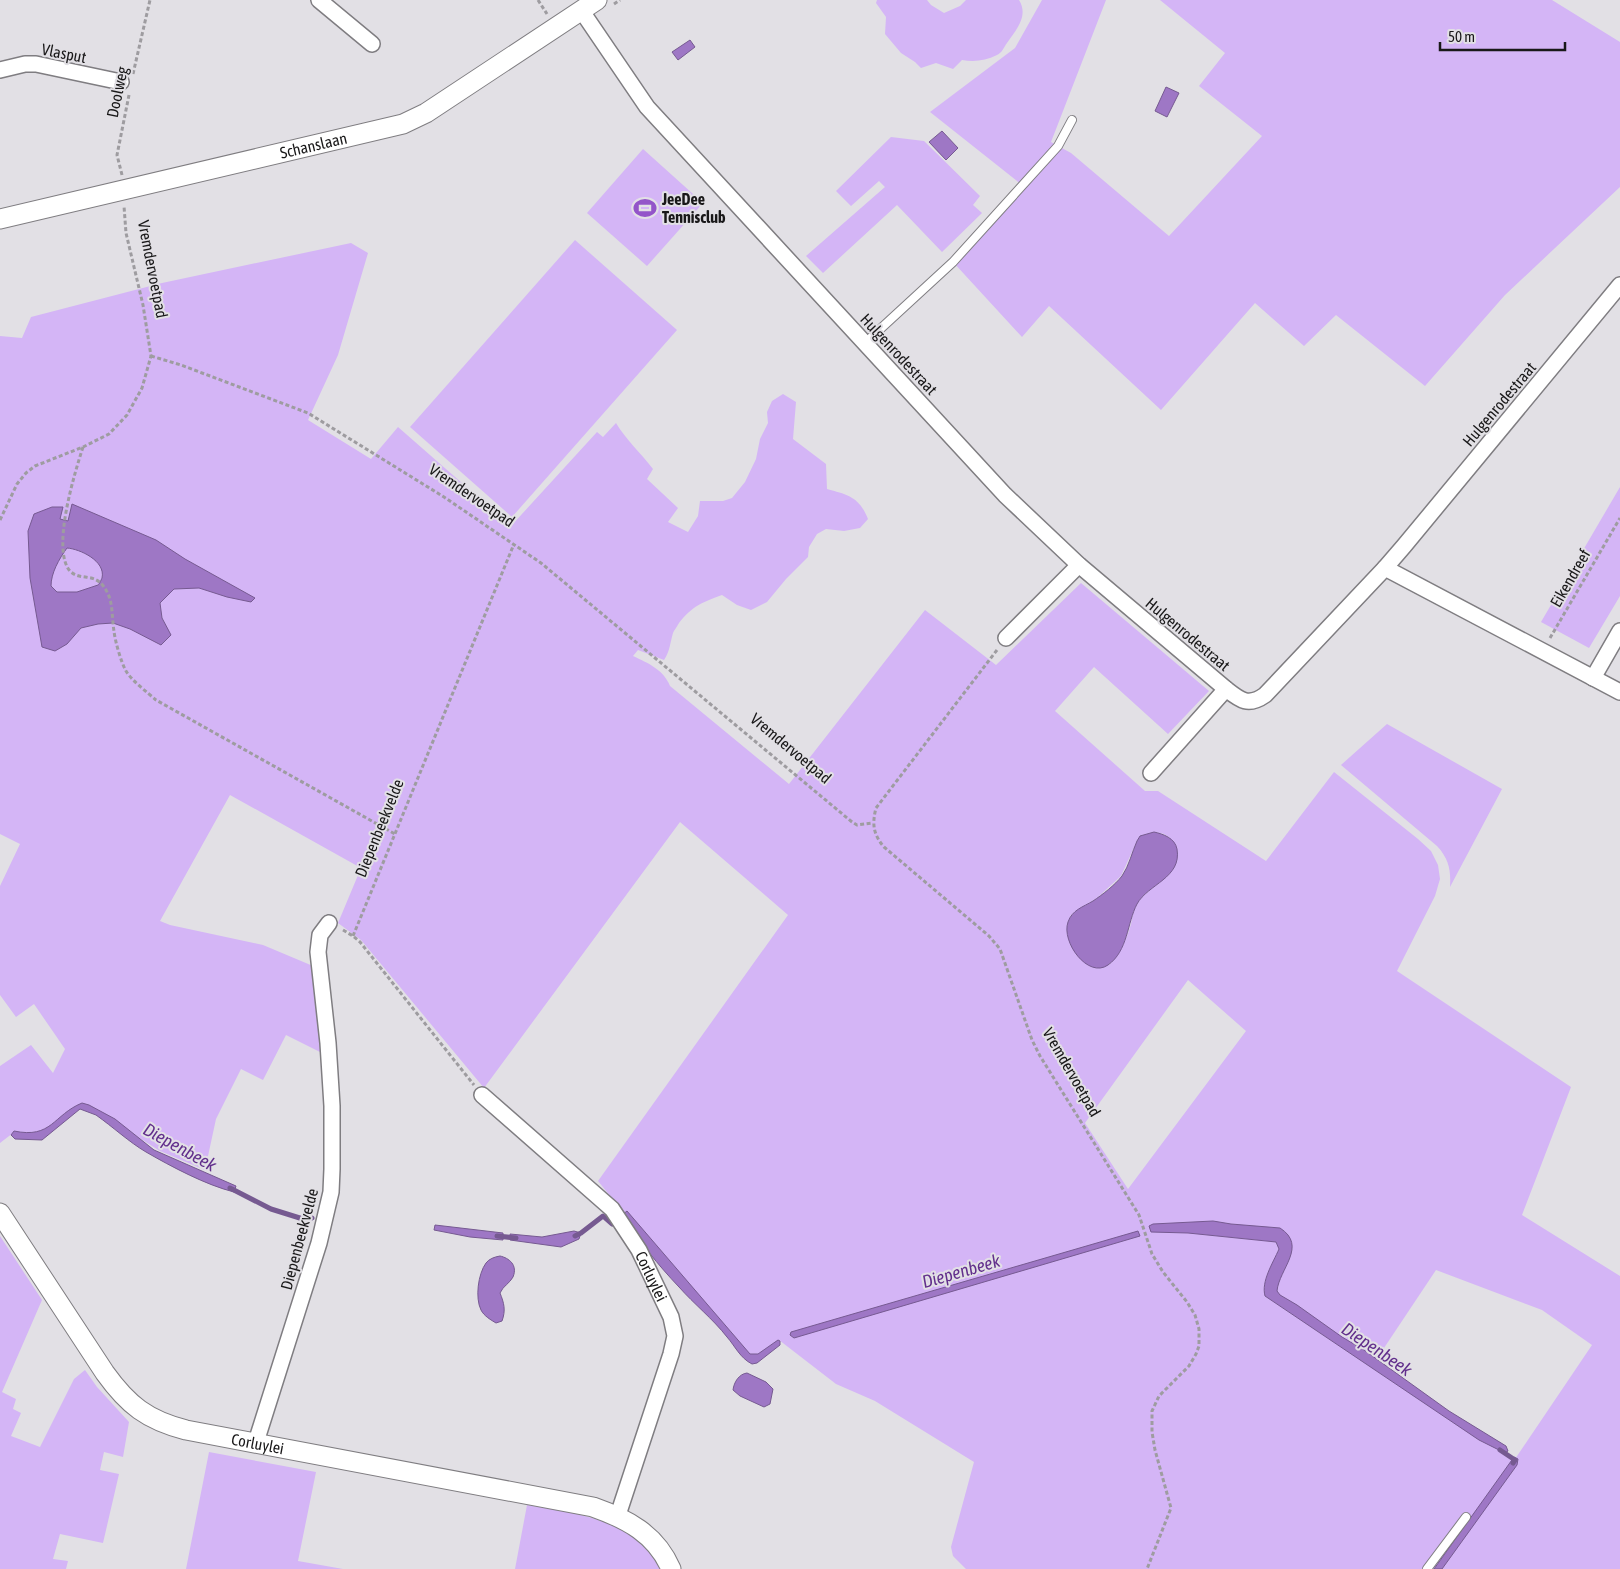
<svg xmlns="http://www.w3.org/2000/svg" width="1620" height="1569" viewBox="0 0 1620 1569" font-family="'Asap Condensed',sans-serif">
<style>
.green{fill:#d4b5f6;fill-rule:evenodd}
.water{fill:#9e77c5;stroke:#765a91;fill-rule:evenodd}
.lines{fill:none;stroke-linecap:round;stroke-linejoin:round}
.stream{stroke:#765a91;stroke-width:5}
.service-casing{stroke:#7f7d81;stroke-width:10}
.minor-casing{stroke:#7f7d81;stroke-width:18}
.tertiary-casing{stroke:#7f7d81;stroke-width:21}
.path{stroke:#9e9ca0;stroke-width:3;stroke-dasharray:4 2.5;stroke-linecap:butt}
.service{stroke:#fff;stroke-width:8}
.minor{stroke:#fff;stroke-width:15}
.tertiary{stroke:#fff;stroke-width:19}
.labels{text-anchor:middle;dominant-baseline:central;stroke-width:4;stroke-linejoin:round;paint-order:stroke}
.street-label{font-size:16px;fill:#191819;stroke:#e2e0e5}
.poi-label{font-size:16px;font-weight:bold;fill:#191819;stroke:#e2e0e5;text-anchor:start}
.water-label{font-size:18px;font-style:italic;fill:#622f8c;stroke:#e2e0e5}
</style>
<rect width="100%" height="100%" fill="#e2e0e5"/>
<!-- green -->
<g class="green">
<path d="M877 0H927L931 5 944 13 960 6 966 0H1019C1029 16 1016 30 1007 43 1004 47 1002 53 997 55 985 61 974 62 962 60L953 69 936 63 921 68 915 62 901 53 885 34 886 17 876 3Z"/>
<path d="M1042 0H1106L1051 142 1071 153 1169 236 1262 136 1199 86 1225 53 1160 0H1552L1620 42V187L1505 295 1425 386 1336 315 1304 346 1255 303 1161 410 1049 306 1022 337 953 262 1022 185 930 112 1015 48Z"/>
<path d="M891 137 924 141 980 196 973 205 982 213 942 252 897 205 823 273 806 256 885 187 879 181 851 206 836 191Z"/>
<path d="M643 149 703 203 647 266 587 213Z"/>
<path d="M575 240 677 330 512 517 410 427Z"/>
<path d="M351 243 368 253 338 355 308 420 371 459 398 427 511 526 597 432 603 437 616 423C626 440 641 453 653 469L647 479 678 508 668 522 688 532 698 516 700 501H723L732 498 745 482 756 459 760 439 768 423 767 412 772 401 783 394 796 402 793 439 826 464 827 489C849 495 859 497 868 519L860 528 844 531 826 529 817 534 809 547 808 557 786 579 767 602 751 610 737 605 722 595C703 602 692 606 679 623 677 627 674 630 673 633 670 643 670 651 664 660L638 650 633 656C648 663 664 670 670 686L789 784 925 610 996 665 1081 583 1209 691 1168 734 1094 667 1055 711 1145 791H1158L1266 861 1334 772 1418 839 1431 851 1438 865 1440 879 1435 896 1397 971 1571 1087 1522 1215 1620 1276V1569H966L953 1556 951 1547 974 1462 875 1401 836 1384 779 1340 751 1362 628 1218 598 1181 788 915 680 822 484 1088 361 940 338 923 361 868 230 795 160 921 170 925 263 945 313 966 322 1053 286 1035 263 1080 241 1069 216 1119 205 1170 160 1151 104 1116 81 1105 40 1139 13 1133 0 1143V1066L31 1045 53 1073 65 1049 34 1004 16 1017 0 995V886L20 844 0 834V336L22 338 31 317 162 283ZM1154 832 1164 834 1170 838V873C1161 883 1145 892 1138 902 1134 909 1132 916 1131 924 1127 939 1119 954 1109 965L1069 941 1067 926 1071 915 1097 898 1121 876 1137 841 1140 836ZM1188 980 1246 1031 1128 1189 1085 1123ZM1436 1270 1542 1310 1592 1345 1515 1459 1374 1363Z"/>
<path d="M1620 487V596L1589 648 1541 622Z"/>
<path d="M1387 724 1502 789 1450 887C1451 870 1449 859 1437 846L1341 765Z"/>
<path d="M0 1236 42 1300 2 1392 16 1399 13 1409 21 1413 11 1436 40 1447 74 1379 85 1370 97 1387 129 1422 123 1457 104 1452 100 1470 119 1474 103 1543 60 1534 53 1559 68 1561 66 1569H0Z"/>
<path d="M209 1452 316 1472 298 1561 343 1569H186Z"/>
<path d="M527 1505C575 1513 635 1519 660 1569H515Z"/>
</g>
<!-- water -->
<g class="water">
<path d="M690 40 695 47 678 60 672 52Z"/>
<path d="M1166 87 1179 93 1167 117 1155 111Z"/>
<path d="M942 131 958 148 946 160 929 142Z"/>
<path d="M72 504 156 540 185 559 255 598 251 602 227 597 199 588 174 589 160 603 162 618 171 635 161 645 130 629 113 623 98 624 81 628 67 644 55 651 42 647 30 578 28 531 34 514 52 507H63L60 519 68 521ZM67 548C80 549 106 561 102 578 102 578 99 585 98 585L77 592H57L51 586C51 573 59 559 67 548Z"/>
<path d="M1154 832C1163 834 1175 838 1177 849 1182 878 1148 884 1137 904 1127 923 1128 951 1108 965 1088 979 1061 942 1068 922 1072 910 1083 907 1093 901 1102 895 1115 885 1122 876 1129 866 1132 852 1137 841L1140 836Z"/>
<path d="M82 1103 89 1105 115 1119 154 1150 236 1186 234 1192C206 1185 172 1167 146 1152 129 1142 113 1127 96 1115L80 1109 42 1140 15 1139 11 1135 14 1131C52 1139 53 1115 82 1103Z"/>
<path d="M627 1211 750 1354H758L778 1340 780 1341V1345L757 1363 752 1364C740 1358 735 1346 727 1337 713 1319 694 1304 679 1287 658 1265 639 1241 622 1215Z"/>
<path d="M1213 1221 1231 1224 1280 1228C1308 1246 1279 1269 1277 1291L1280 1295 1297 1305 1342 1337 1364 1350 1449 1411 1506 1446 1508 1451 1505 1453 1479 1440 1265 1296C1261 1281 1273 1263 1279 1249L1276 1242 1188 1233 1151 1232 1149 1226 1153 1224Z"/>
<path d="M435 1225 503 1233V1240L470 1237 434 1230Z"/>
<path d="M574 1231 581 1233 579 1239 561 1247 510 1240V1234L542 1237Z"/>
<path d="M1138 1231 1140 1236 794 1338 790 1335 791 1332Z"/>
<path d="M500 1256C509 1258 518 1265 513 1277 510 1283 503 1286 500 1293 504 1303 506 1310 502 1321L496 1323C491 1320 484 1316 481 1310 475 1298 478 1274 486 1263 489 1259 494 1257 500 1256Z"/>
<path d="M747 1373 766 1382 773 1389 770 1404 764 1407 740 1396 733 1390C734 1382 739 1374 747 1373Z"/>
<path d="M1514 1457 1518 1459 1517 1465 1442 1569H1434Z"/>
</g>
<g class="lines">
<!-- stream -->
<g class="stream">
<path d="M230 1188 271 1209 303 1219 307 1220 312 1218"/>
<path d="M497 1236 516 1238"/>
<path d="M575 1236 581 1233 603 1216 612 1224"/>
<path d="M1500 1450 1515 1460 1513 1463"/>
</g>
<defs>
<g id="service">
<path d="M865 343 953 262 1058 146 1072 120"/>
<path d="M1427 1569 1466 1517"/>
</g>
<g id="minor">
<path d="M319 0 372 44"/>
<path d="M581 10 647 107 1005 495 1079 565 1226 689C1240 700 1248 707 1265 695L1385 568 1620 692"/>
<path d="M0 70 25 64H36L121 82"/>
<path d="M1385 568 1404 546 1620 285"/>
<path d="M1006 638 1079 565"/>
<path d="M1593 678 1620 631"/>
<path d="M1151 773 1226 689"/>
<path id="s1" d="M482 1095 612 1209 639 1250 671 1317 675 1336 671 1354 618 1515"/>
<path d="M256 1442 319 1243 331 1192 332 1169V1106L328 1043 318 952 320 935 329 923"/>
</g>
<g id="tertiary">
<path id="s2" d="M0 219 403 124 426 113 597 0"/>
<path id="s3" d="M0 1213 105 1373C128 1405 147 1420 186 1430L593 1507C627 1519 656 1534 671 1569"/>
</g>
</defs>
<!-- service casing -->
<use href="#service" class="service-casing"/>
<!-- minor casing -->
<use href="#minor" class="minor-casing"/>
<!-- tertiary casing -->
<use href="#tertiary" class="tertiary-casing"/>
<!-- path -->
<g class="path">
<path d="M538 0 547 14"/>
<path d="M614 4 620 0"/>
<path d="M133 74 150 0"/>
<path d="M122 175 117 155 129 95"/>
<path d="M151 356 181 365 308 413 444 497 541 563 852 822 857 825 873 823"/>
<path d="M83 447C75 472 50 552 71 572 83 582 97 570 108 594 113 604 112 620 114 631 115 641 121 662 126 671 131 680 148 693 156 700L395 834"/>
<path d="M0 520 17 484 26 473 35 466 83 447 109 434 127 415 142 388 151 356 143 305 126 233 124 206"/>
<path d="M1550 638 1620 518"/>
<path d="M997 650 876 808C872 824 873 834 884 847L989 936 1000 949 1032 1040 1040 1056 1139 1215 1152 1254 1163 1272 1187 1302 1195 1315 1199 1329V1346L1196 1354 1189 1366 1159 1396 1152 1411V1432L1155 1450 1171 1508 1147 1569"/>
<path d="M343 930 353 936 360 942 474 1085"/>
<path d="M353 936 514 544"/>
</g>
<!-- service -->
<use href="#service" class="service"/>
<!-- minor -->
<use href="#minor" class="minor"/>
<!-- tertiary -->
<use href="#tertiary" class="tertiary"/>
</g>
<!-- icons -->
<defs>
<symbol id="stadium-bare" viewBox="-9 -9 18 18"><path d="M0-5a6.5 5 0 1 0 0 10a6.5 5 0 1 0 0-10ZM-3.5-1.8h7v3.6h-7Z" fill="#9354c9" stroke="#e2e0e5" stroke-width="2.5" paint-order="stroke"/></symbol>
</defs>
<g fill-rule="evenodd">
<use href="#stadium-bare" x="629" y="192" width="32" height="32"/>
</g>
<g class="labels">
<!-- street labels -->
<g class="street-label">
<text transform="translate(64 53) rotate(11)">Vlasput</text>
<text transform="translate(117 92) rotate(-78)">Doolweg</text>
<text stroke="none"><textPath href="#s2" startOffset="322">Schanslaan</textPath></text>
<text transform="translate(153 269) rotate(79)">Vremdervoetpad</text>
<text transform="translate(899 354) rotate(47)">Hulgenrodestraat</text>
<text transform="translate(1499 404) rotate(-50)">Hulgenrodestraat</text>
<text transform="translate(472 495) rotate(34)">Vremdervoetpad</text>
<text transform="translate(1570 578) rotate(-60)">Eikendreef</text>
<text transform="translate(1188 634) rotate(40)">Hulgenrodestraat</text>
<text transform="translate(791 748) rotate(40)">Vremdervoetpad</text>
<text transform="translate(379 828) rotate(-68)">Diepenbeekvelde</text>
<text transform="translate(1072 1072) rotate(60)">Vremdervoetpad</text>
<text transform="translate(299 1239) rotate(-75)">Diepenbeekvelde</text>
<text stroke="none"><textPath href="#s1" startOffset="251">Corluylei</textPath></text>
<text stroke="none"><textPath href="#s3" startOffset="366">Corluylei</textPath></text>
</g>
<!-- poi labels -->
<g class="poi-label">
<text x="662" y="199">JeeDee<tspan x="662" dy="18">Tennisclub</tspan></text>
</g>
<!-- water labels -->
<g class="water-label">
<text transform="translate(180 1147) rotate(29)">Diepenbeek</text>
<text transform="translate(961 1271) rotate(-16)">Diepenbeek</text>
<text transform="translate(1377 1349) rotate(34)">Diepenbeek</text>
</g>
</g>
<!-- scale -->
<path d="M1440 42v8h125v-8" fill="none" stroke="#191819" stroke-width="2.5"/>
<text x="1448" y="42" font-size="15" fill="#191819" stroke="#e2e0e5" stroke-width="4" paint-order="stroke">50 m</text>
</svg>
